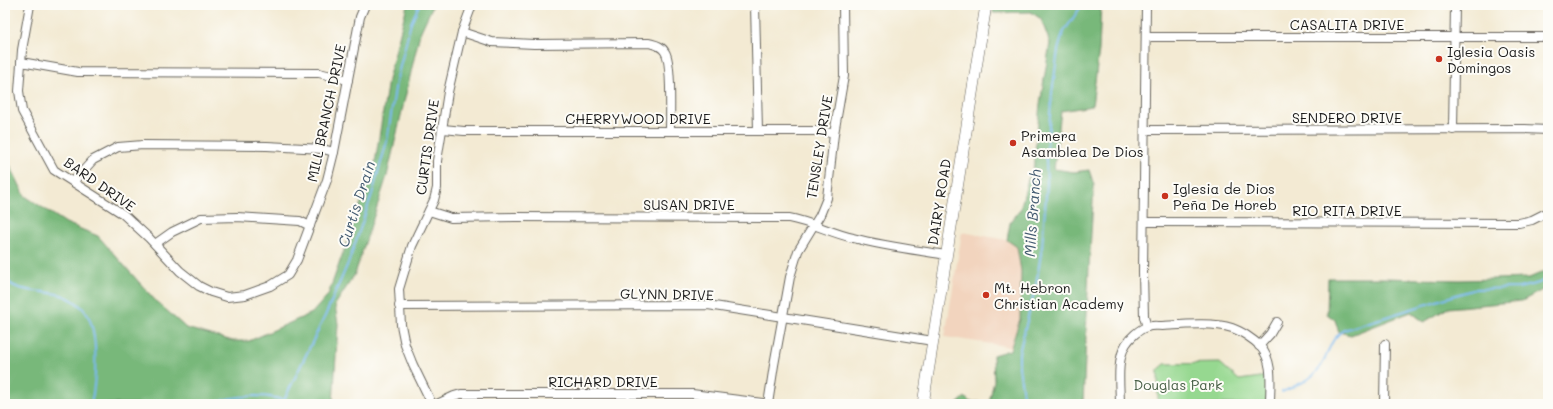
<svg xmlns="http://www.w3.org/2000/svg" width="1553" height="409" viewBox="0 0 1553 409" font-family="Mali,sans-serif">
<style>
.built{fill:#f2d4be}
.green{fill:#96d890;stroke:#597a56}
.forest{fill:#78b87a;stroke:#4a6a4b}
.lines{fill:none;stroke-linecap:round;stroke-linejoin:round}
.stream{stroke:#7dbaf0;stroke-width:2}
.street-casing{stroke:#67645c;stroke-width:10}
.secondary-casing{stroke:#67645c;stroke-width:12}
.street{stroke:#fff;stroke-width:8}
.secondary{stroke:#fff;stroke-width:11}
.poi-dot{fill:#c8321e;stroke:#fdfcf7;stroke-width:1.5}
.labels{text-anchor:middle;dominant-baseline:central;stroke-width:4;stroke-linejoin:round;paint-order:stroke}
.street-label{font-size:14px;fill:#1c1c1c;stroke:#fdfcf7}
.poi-label{font-size:14px;fill:#1c1c1c;stroke:#fdfcf7;text-anchor:start}
.park-label{font-size:14px;fill:#475e45;stroke:#fdfcf7}
.water-label{font-size:15px;font-style:italic;fill:#435b71;stroke:#fdfcf7}
</style>
<rect width="100%" height="100%" fill="#fdfcf7"/>
<filter id="ink" filterUnits="userSpaceOnUse"><feTurbulence type="fractalNoise" baseFrequency=".025" numOctaves="2"/><feDisplacementMap in="SourceGraphic" scale="8" xChannelSelector="R" yChannelSelector="G"/><feConvolveMatrix kernelMatrix="1 2 1 2 8 2 1 2 1" color-interpolation-filters="sRGB"/></filter>
<filter id="wash" filterUnits="userSpaceOnUse"><feTurbulence type="fractalNoise" baseFrequency=".012" numOctaves="4" result="noise"/><feDisplacementMap in="SourceGraphic" scale="16" xChannelSelector="R" yChannelSelector="G"/><feGaussianBlur stdDeviation="0.9" result="paint"/><feColorMatrix in="noise" values="0 0 0 0 0 0 0 0 0 0 0 0 0 0 0 0 0 1.4 0 .05"/><feComposite in="paint" operator="in"/></filter>
<g filter="url(#wash)">
<rect width="100%" height="100%" fill="#f3ead3"/>
<!-- built -->
<path class="built" d="M962 232 1007 240 1017 247 1021 271 1020 319 1011 347 945 337Z"/>
<!-- green -->
<path class="green" d="M1220 363 1239 380 1268 376 1266 404H1158V370L1165 364Z"/>
<!-- forest -->
<g class="forest">
<path d="M407 5H433L420 33 387 176 355 274 335 305 338 324 333 404H5V155L25 196 66 223 98 236 154 299 186 328 233 341H249L312 313 328 295 375 163 388 80Z"/>
<path d="M994 5H1101L1099 50 1092 106 1061 111 1054 169 1074 172 1089 170 1094 185 1089 267 1083 404H957L965 397 970 402H989L994 381 993 355 1010 350 1020 319 1021 271 1017 247 1007 240 1010 223 1020 210 1028 179 1033 172 1040 104 1050 43 1041 19 1031 12 993 13Z"/>
<path d="M1548 270V287L1522 301 1448 308 1424 322 1411 312 1351 335 1339 332 1335 320 1327 314 1328 278H1383L1459 280 1529 278Z"/>
</g>
<g class="lines">
<!-- stream -->
<g class="stream">
<path d="M5 279C17 293 41 290 57 294 68 296 81 304 87 314 99 334 96 382 91 404"/>
<path d="M1282 392C1295 386 1310 381 1319 369 1329 356 1329 338 1344 330L1475 289 1519 288 1539 283 1548 277"/>
<path d="M284 400 325 316 349 261 372 194 387 141 396 82 411 23 419 5"/>
<path d="M212 404C232 395 272 392 291 404"/>
<path d="M1023 404V395L1019 367V353L1036 285 1042 247 1047 183 1046 159 1052 93 1058 50 1063 33 1082 5"/>
</g>
</g>
</g>
<g filter="url(#ink)">
<g class="lines">
<defs>
<g id="street">
<path d="M30 5 22 50 19 91 22 111 54 170 123 214 149 238 180 271 199 286 211 292 227 297 245 295 270 286 288 275 297 260 327 180 334 152 360 17 365 5"/>
<path d="M755 5 758 131"/>
<path d="M1146 5 1143 272 1144 317 1147 327"/>
<path d="M462 32 492 42 534 44 649 43C656 45 662 46 665 52 672 62 670 116 670 131"/>
<path d="M1146 37H1548"/>
<path d="M21 62 78 72 319 73 348 80"/>
<path d="M443 129 464 131H822L834 134"/>
<path d="M1145 130 1525 129 1548 130"/>
<path d="M1453 130 1455 5"/>
<path d="M73 182 93 160 118 147 143 145 267 146 323 149 334 152"/>
<path d="M429 211 451 218 514 217 789 218C811 222 831 233 853 238 883 246 915 250 946 255"/>
<path d="M1144 222 1519 223 1532 220 1548 212"/>
<path d="M155 244 172 232 201 218 237 217 300 221 310 226"/>
<path d="M399 306 708 305 933 341"/>
<path d="M1259 346 1270 334 1277 322"/>
<path d="M432 404 413 365 405 345 401 325 399 289 412 246 434 200 437 188V161L448 92 462 32 472 5"/>
<path d="M437 404 454 396 461 394H692L770 404"/>
<path d="M768 404 774 365 790 277 798 251 820 215 827 198 834 134 844 76 843 5"/>
<path d="M1120 404C1120 386 1116 361 1126 344 1130 338 1139 329 1147 327 1151 325 1157 326 1162 326 1181 325 1213 322 1232 328 1241 331 1253 339 1260 346 1274 362 1270 384 1270 404"/>
<path d="M1384 404 1385 344"/>
</g>
<path id="secondary" d="M923 404 986 5"/>
</defs>
<!-- street casing -->
<use href="#street" class="street-casing"/>
<!-- secondary casing -->
<use href="#secondary" class="secondary-casing"/>
<!-- street -->
<use href="#street" class="street"/>
<!-- secondary -->
<use href="#secondary" class="secondary"/>
</g>
</g>
<!-- markers -->
<g class="poi-dot">
<circle cx="1439" cy="59" r="4"/>
<circle cx="1013" cy="143" r="4"/>
<circle cx="1165" cy="196" r="4"/>
<circle cx="986" cy="295" r="4"/>
</g>
<g class="labels">
<!-- street labels -->
<g class="street-label">
<text x="1347" y="24">CASALITA DRIVE</text>
<text transform="translate(326 113) rotate(-78)">MILL BRANCH DRIVE</text>
<text x="1347" y="117">SENDERO DRIVE</text>
<text x="638" y="118">CHERRYWOOD DRIVE</text>
<text transform="translate(427 147) rotate(-82)">CURTIS DRIVE</text>
<text transform="translate(819 147) rotate(-81)">TENSLEY DRIVE</text>
<text transform="translate(100 184) rotate(35)">BARD DRIVE</text>
<text transform="translate(939 202) rotate(-81)">DAIRY ROAD</text>
<text x="689" y="204">SUSAN DRIVE</text>
<text x="1347" y="210">RIO RITA DRIVE</text>
<text transform="translate(667 294) rotate(1)">GLYNN DRIVE</text>
<text x="603" y="381">RICHARD DRIVE</text>
</g>
<!-- poi labels -->
<g class="poi-label">
<text x="1447" y="51">Iglesia Oasis<tspan x="1447" dy="16">Domingos</tspan></text>
<text x="1021" y="135">Primera<tspan x="1021" dy="16">Asamblea De Dios</tspan></text>
<text x="1173" y="188">Iglesia de Dios<tspan x="1173" dy="16">Peña De Horeb</tspan></text>
<text x="994" y="287">Mt. Hebron<tspan x="994" dy="16">Christian Academy</tspan></text>
</g>
<!-- park labels -->
<g class="park-label">
<text x="1178" y="384">Douglas Park</text>
</g>
<!-- water labels -->
<g class="water-label">
<text transform="translate(356 204) rotate(-72)">Curtis Drain</text>
<text transform="translate(1032 213) rotate(-86)">Mills Branch</text>
</g>
</g>
<!-- margin -->
<rect width="1553" height="409" fill="none" stroke="#fdfcf7" stroke-width="20"/>
</svg>
